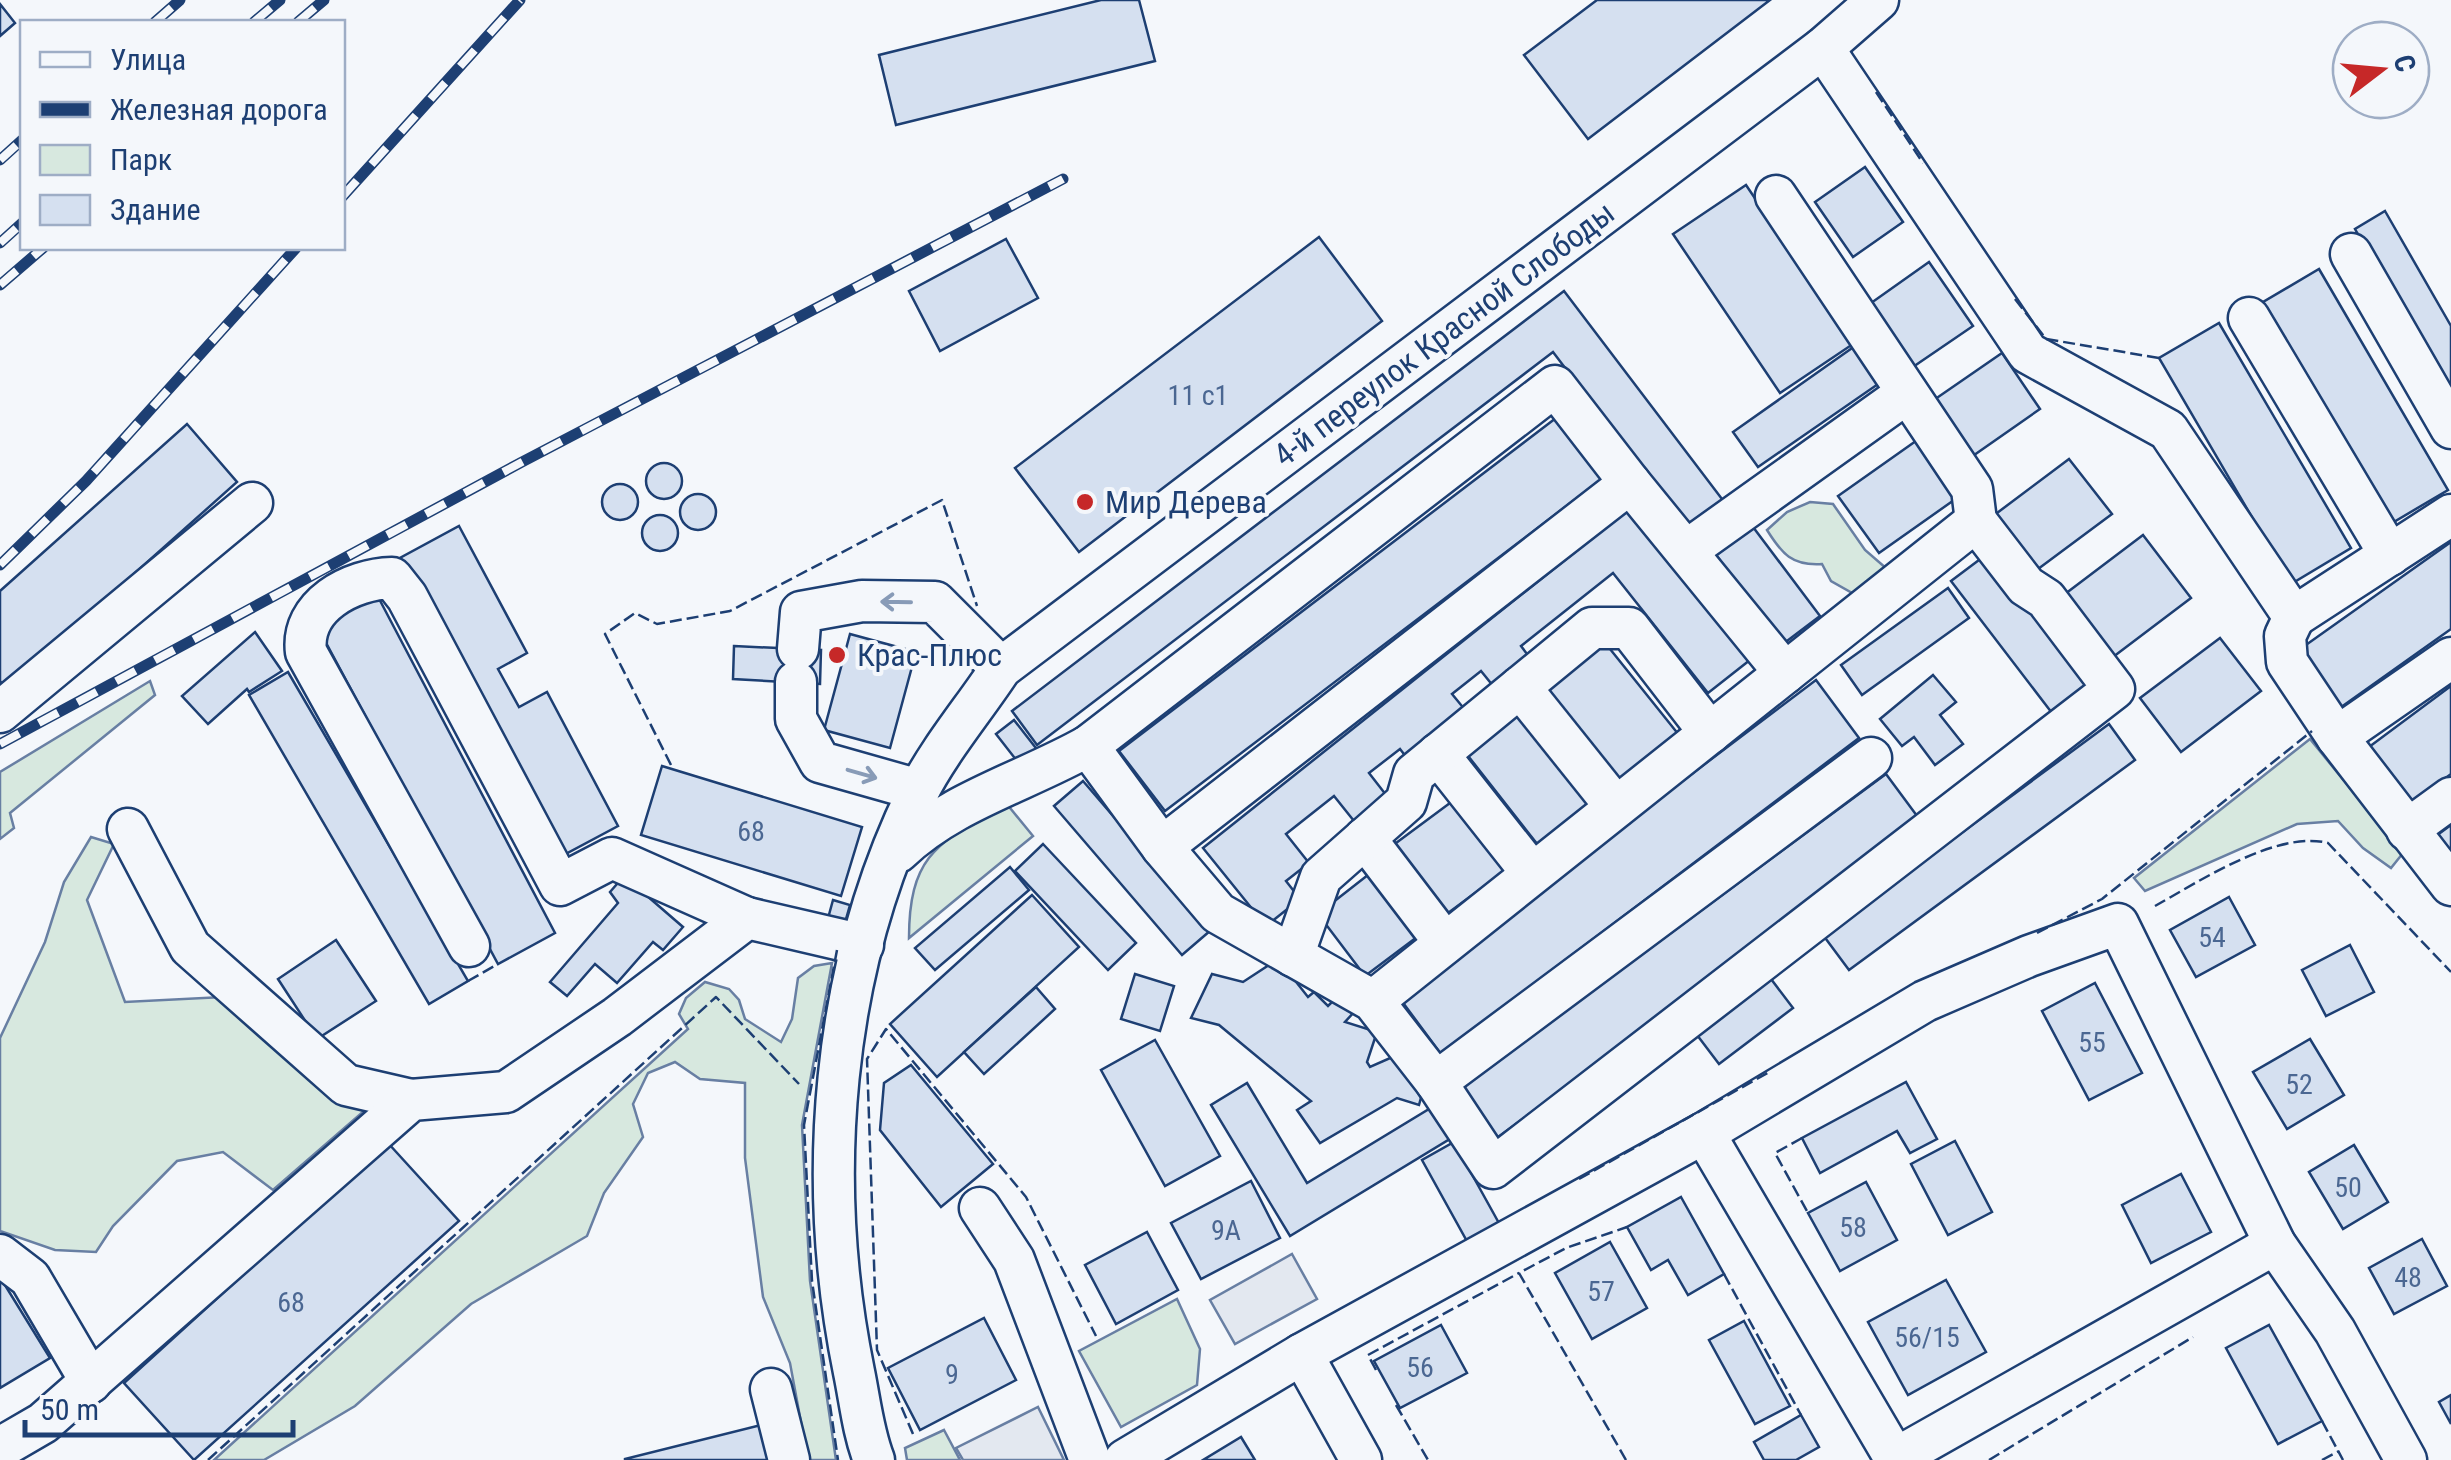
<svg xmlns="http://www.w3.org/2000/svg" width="2451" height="1460" viewBox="0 0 2451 1460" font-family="'Roboto Condensed',sans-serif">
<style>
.green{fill:#d7e8df;stroke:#687fa3;stroke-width:2.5}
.parking{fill:#e3e8f0;stroke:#687fa3;stroke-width:2.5}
.building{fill:#d5e0f0;stroke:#1d3f73;stroke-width:2.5}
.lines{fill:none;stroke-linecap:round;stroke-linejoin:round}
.minor-casing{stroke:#1d3f73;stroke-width:45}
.minor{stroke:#f4f7fb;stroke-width:40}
.rail-casing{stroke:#1d3f73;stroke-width:11}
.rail{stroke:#f4f7fb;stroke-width:8;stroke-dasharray:22;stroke-linecap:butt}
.fence{stroke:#1d3f73;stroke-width:2.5;stroke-dasharray:12 5;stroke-linecap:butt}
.oneway{stroke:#889bb7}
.poi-dot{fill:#c62828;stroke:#f4f7fb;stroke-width:4}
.labels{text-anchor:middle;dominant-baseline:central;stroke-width:8;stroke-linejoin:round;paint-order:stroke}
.number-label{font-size:28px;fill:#4b6792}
.street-label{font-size:32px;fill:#1d3f73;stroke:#f4f7fb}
.poi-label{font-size:32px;fill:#1d3f73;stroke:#f4f7fb;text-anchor:start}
</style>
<rect width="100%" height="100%" fill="#f4f7fb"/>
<!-- green -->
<g class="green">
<path d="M1810 502 1833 504 1865 550 1887 569 1854 594 1831 581 1822 564C1792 566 1782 554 1767 530L1787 512Z"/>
<path d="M150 681 155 695 10 813 14 828 0 839V772Z"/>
<path d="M2310 739 2403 853 2391 868 2363 848 2338 821 2297 824 2145 891 2134 878Z"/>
<path d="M1006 803 1033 836 909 938C909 852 941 842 1006 803Z"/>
<path d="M91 837 114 844 87 900 125 1002 223 997 364 1111 273 1190 223 1152 177 1161 113 1226 96 1252 55 1250 0 1231V1038L45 942 64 882Z"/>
<path d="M832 963 802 1125 810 1281 836 1460H808L790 1363 763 1297 745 1158V1083L700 1079 675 1062 648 1073 633 1104 643 1137 604 1193 587 1236 471 1304 355 1406 264 1460H214L688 1029 679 1014 686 998 705 982 729 989 739 1000 745 1019 781 1042 792 1019 798 978 814 966Z"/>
<path d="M1177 1299 1200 1349 1197 1385 1121 1427 1079 1351Z"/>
<path d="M944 1430 960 1460H907L905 1448Z"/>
</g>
<!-- parking -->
<g class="parking">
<path d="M1292 1254 1317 1299 1235 1344 1210 1300Z"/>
<path d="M1038 1407 1064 1460H963L956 1448Z"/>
</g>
<!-- building -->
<g class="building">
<path d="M1101 0H1139L1155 61 896 125 879 55Z"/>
<path d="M1597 0H1770L1588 139 1524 55Z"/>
<path d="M0 4 15 23 0 36Z"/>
<path d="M1865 167 1903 222 1853 257 1815 202Z"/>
<path d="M1746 185 1853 344 1780 393 1673 234Z"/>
<path d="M2385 211 2451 326V396L2355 229Z"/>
<path d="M1319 237 1382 321 1079 552 1015 468Z"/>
<path d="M1006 239 1038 298 940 351 909 291Z"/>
<path d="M1929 262 1973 326 1907 371 1864 308Z"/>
<path d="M2319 269 2448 490 2387 526 2258 305Z"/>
<path d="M1564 291 1725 503 1689 531 1553 352 1037 745 1012 711Z"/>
<path d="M2219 323 2351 548 2291 584 2159 358Z"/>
<path d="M1855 346 1881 382 1758 467 1733 432Z"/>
<path d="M2002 353 2040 409 1967 460 1928 404Z"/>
<path d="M1556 418 1602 479 1165 811 1119 751Z"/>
<path d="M187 424 237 482 6 688 0 681V591Z"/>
<path d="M1923 436 1964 493 1879 553 1838 496Z"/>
<path d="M2069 459 2112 514 2034 572 1993 516Z"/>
<circle cx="664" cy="481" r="18"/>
<circle cx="620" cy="502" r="18"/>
<circle cx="698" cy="512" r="18"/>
<path d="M1634 505 1755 656 1708 693 1613 573 1521 646 1530 658 1494 687 1481 671 1452 694 1466 711 1407 758 1400 749 1369 773 1390 800 1358 826 1334 796 1286 834 1309 863 1286 881 1300 899 1266 926 1203 848Z"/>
<circle cx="660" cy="533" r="18"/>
<path d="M1750 523 1820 616 1783 644 1713 551Z"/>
<path d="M459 526 527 653 498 669 519 707 547 692 618 826 558 858 398 559Z"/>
<path d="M2143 535 2191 598 2113 657 2065 594Z"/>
<path d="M2451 542V629L2337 710 2296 652Z"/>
<path d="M1987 554 2087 686 2052 713 1951 581Z"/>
<path d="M1948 588 1969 618 1862 695 1841 665Z"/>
<path d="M376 593 555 933 498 964 316 624Z"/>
<path d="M255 632 282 671 249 692 247 689 208 724 182 696Z"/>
<path d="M850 634 916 652 890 748 824 730Z"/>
<path d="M2220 638 2261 691 2181 752 2140 698Z"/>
<path d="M1602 639 1679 735 1618 783 1542 687Z"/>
<path d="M734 646 821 650 820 684 733 679Z"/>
<path d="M288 672 468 981 429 1004 249 695Z"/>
<path d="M1933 675 1956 702 1940 715 1963 744 1935 765 1914 737 1902 746 1880 719Z"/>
<path d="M1816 680 1859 738 1441 1054 1398 996Z"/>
<path d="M2451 686V774L2410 804 2369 747Z"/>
<path d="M1521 708 1594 801 1538 845 1465 752Z"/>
<path d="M1014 720 1039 752 1021 766 996 734Z"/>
<path d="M2109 724 2135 760 1849 970 1823 935Z"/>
<path d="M662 766 862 827 841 896 641 835Z"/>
<path d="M1886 774 1923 824 1494 1140 1458 1090Z"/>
<path d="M1083 781 1211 930 1182 955 1054 806Z"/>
<path d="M1454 800 1506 870 1444 916 1392 846Z"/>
<path d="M2451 825V857L2436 836Z"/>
<path d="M1043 844 1136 943 1108 970 1015 871Z"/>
<path d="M1010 867 1029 890 935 970 915 948Z"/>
<path d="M1373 871 1421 934 1365 976 1318 914Z"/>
<path d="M624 876 683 927 663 950 653 942 617 983 595 964 567 996 550 982 618 903 610 892Z"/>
<path d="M1032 895 1079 947 937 1077 890 1024Z"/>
<path d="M2229 897 2255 945 2196 977 2170 930Z"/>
<path d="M833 900 850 905 844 926 827 922Z"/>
<path d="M336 940 376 1001 317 1039 278 979Z"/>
<path d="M2350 945 2374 992 2326 1016 2302 970Z"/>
<path d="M1278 959 1308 997 1314 992 1328 1006 1337 997 1355 1011 1345 1022 1377 1032 1367 1062 1370 1067 1397 1055 1426 1079 1419 1105 1397 1098 1320 1143 1297 1110 1311 1101 1219 1025 1191 1018 1212 974 1243 982Z"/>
<path d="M1135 974 1174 986 1160 1031 1121 1019Z"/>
<path d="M1768 975 1793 1008 1719 1064 1694 1031Z"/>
<path d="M2095 983 2142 1073 2089 1100 2042 1011Z"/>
<path d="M1036 987 1055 1009 984 1074 964 1052Z"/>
<path d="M2310 1039 2344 1095 2287 1129 2253 1072Z"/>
<path d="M1155 1040 1220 1156 1165 1186 1101 1070Z"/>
<path d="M911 1065 993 1164 941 1207 880 1130 884 1083Z"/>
<path d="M1906 1082 1937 1139 1910 1153 1897 1131 1820 1173 1802 1138Z"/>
<path d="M1247 1083 1307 1183 1434 1106 1453 1137 1290 1236 1211 1105Z"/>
<path d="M1955 1141 1992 1212 1948 1235 1911 1164Z"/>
<path d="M1454 1142 1500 1225 1468 1243 1422 1160Z"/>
<path d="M388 1143 459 1221 194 1460 124 1383Z"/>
<path d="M2354 1145 2388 1202 2343 1229 2309 1172Z"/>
<path d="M2181 1174 2211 1232 2151 1263 2122 1205Z"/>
<path d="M1251 1181 1280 1238 1201 1279 1171 1223Z"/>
<path d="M1866 1182 1897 1240 1840 1271 1808 1213Z"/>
<path d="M1681 1197 1724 1274 1688 1295 1668 1260 1651 1270 1627 1227Z"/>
<path d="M1147 1232 1178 1290 1116 1324 1085 1265Z"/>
<path d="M2422 1239 2447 1286 2394 1314 2369 1268Z"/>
<path d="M1610 1242 1647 1308 1592 1339 1555 1273Z"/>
<path d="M0 1277 50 1358 0 1388Z"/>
<path d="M1946 1280 1986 1352 1908 1395 1868 1322Z"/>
<path d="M984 1318 1016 1380 920 1430 888 1368Z"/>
<path d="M1744 1321 1790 1406 1755 1424 1709 1340Z"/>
<path d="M1441 1325 1467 1373 1400 1408 1374 1361Z"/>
<path d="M2269 1325 2322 1421 2278 1444 2226 1348Z"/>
<path d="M2451 1395V1424L2439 1402Z"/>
<path d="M1801 1415 1819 1447 1796 1460H1764L1754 1442Z"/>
<path d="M761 1425 769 1460H625V1459Z"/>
<path d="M1241 1437 1255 1460H1203Z"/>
</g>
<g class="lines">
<defs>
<g id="minor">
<path d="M1823 48 2028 353 2168 430 2294 617 2285 636 2287 662 2337 737 2451 885"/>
<path d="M1776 196 1972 489 1976 521"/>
<path d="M2351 254 2451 428"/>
<path d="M2249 318 2390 555"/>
<path d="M1630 483 1785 673"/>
<path d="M1686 551 1907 393"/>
<path d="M2294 617 2451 515"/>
<path d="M798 649 801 612 862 601 935 602 1001 668"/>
<path d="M796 682V719L820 762 919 790"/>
<path d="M1520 687 1616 807"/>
<path d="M0 712 252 503"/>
<path d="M2337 737 2451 658"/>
<path d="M1088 746 1162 847 1218 913 1373 1001 1436 1082 1493 1168 2114 689 2046 599 2026 586 1976 521 1373 1001"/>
<path d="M1438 754 1532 873"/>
<path d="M128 829 190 947 346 1085 411 1100"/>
<path d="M2407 830 2451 798"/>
<path d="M1365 838 1445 943"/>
<path d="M898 852C951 801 1024 782 1088 746L1555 386 1630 483 1162 847"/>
<path d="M469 946 306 652C300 606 351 579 392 578L407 597 560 885 612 858 747 918"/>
<path d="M1293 956 1321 877 1406 802 1414 774 1592 628H1629L1710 733"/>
<path d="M1436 1082 1871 758"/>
<path d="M1704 1133 1896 1460"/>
<path d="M980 1208 1014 1260 1090 1460"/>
<path d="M0 1255 30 1278 91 1382"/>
<path d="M1302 1354 1361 1460"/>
<path d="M771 1389 789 1460"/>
<path d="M0 1448 43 1423 411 1100 506 1092 617 1017 747 918 863 945"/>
<path d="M874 1460C863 1432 860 1401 854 1372 815 1181 831 970 917 794 939 750 974 709 1001 668L1823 48 1878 0"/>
<path d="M1125 1460 1302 1354 1704 1133 1925 1001 2029 956 2118 924 2275 1244 2335 1331 2406 1460"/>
<path d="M1893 1460 2275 1244"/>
</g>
</defs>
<!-- minor casing -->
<use href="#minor" class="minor-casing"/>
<!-- minor -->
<use href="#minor" class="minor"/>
<defs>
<g id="rail">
<path d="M155 22 180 0"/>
<path d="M254 22 280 0"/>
<path d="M298 22 324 0"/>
<path d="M0 160 22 140"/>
<path d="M342 197 520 0"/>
<path d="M0 243 22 223"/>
<path d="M0 285 43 248"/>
<path d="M0 565 86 481 296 248"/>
<path d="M0 744 522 462 1063 179"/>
</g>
</defs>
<!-- rail casing -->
<use href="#rail" class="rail-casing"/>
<!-- rail -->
<use href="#rail" class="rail"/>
<!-- fence -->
<g class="fence">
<path d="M1876 92 1923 163"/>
<path d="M2015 299 2046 339 2159 358"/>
<path d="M671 765 605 634 635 613 657 624 730 611 942 500 977 606"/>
<path d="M2155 906C2200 881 2277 830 2328 843L2451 972"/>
<path d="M2037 933 2102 899 2312 731"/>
<path d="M837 950 804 1125 812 1281 838 1460"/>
<path d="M468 981 498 964"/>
<path d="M1802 1138 1775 1153 1808 1213"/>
<path d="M1579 1179 1771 1071"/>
<path d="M1724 1274 1801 1415"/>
<path d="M1376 1370 1368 1355 1519 1273"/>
<path d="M1396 1405 1428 1460"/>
<path d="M2322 1421 2343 1460"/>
<path d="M913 1434 877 1350 867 1059 886 1029 1026 1197 1096 1336"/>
<path d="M208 1460 716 997 799 1084"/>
<path d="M1626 1460 1519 1273 1566 1248 1627 1227"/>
<path d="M1989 1460 2193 1337"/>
<path d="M2322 1460 2339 1451"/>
</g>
</g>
<!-- one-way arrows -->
<defs><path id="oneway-shaft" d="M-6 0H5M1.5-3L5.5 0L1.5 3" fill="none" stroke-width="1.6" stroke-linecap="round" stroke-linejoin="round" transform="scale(2.5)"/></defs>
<g class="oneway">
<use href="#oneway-shaft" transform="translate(896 602) rotate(-179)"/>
<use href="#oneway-shaft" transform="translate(862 774) rotate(16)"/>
</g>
<!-- markers -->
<g class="poi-dot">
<circle cx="1085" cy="502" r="10"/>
<circle cx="837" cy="655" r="10"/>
</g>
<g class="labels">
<!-- number labels -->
<g class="number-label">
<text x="1198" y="395">11 с1</text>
<text x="751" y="831">68</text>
<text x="2212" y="937">54</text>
<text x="2092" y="1042">55</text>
<text x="2299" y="1084">52</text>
<text x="2348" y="1187">50</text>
<text x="1853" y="1227">58</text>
<text x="1226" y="1230">9А</text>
<text x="2408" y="1277">48</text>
<text x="1601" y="1291">57</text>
<text x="291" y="1302">68</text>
<text x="1927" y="1337">56/15</text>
<text x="1420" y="1367">56</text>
<text x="952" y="1374">9</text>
</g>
<!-- street labels -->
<g class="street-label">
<text transform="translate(1444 334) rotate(-37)">4-й переулок Красной Слободы</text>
</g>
<!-- poi labels -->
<g class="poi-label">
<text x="1105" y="502">Мир Дерева</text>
<text x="857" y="655">Крас-Плюс</text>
</g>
</g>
<!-- legend -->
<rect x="20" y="20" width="325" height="230" fill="#f4f7fb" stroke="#9eadc5" stroke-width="2.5"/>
<rect x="40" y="52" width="50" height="15" fill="#f4f7fb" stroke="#9eadc5" stroke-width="2.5"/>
<text x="110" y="70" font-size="30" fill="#1d3f73">Улица</text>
<rect x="40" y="102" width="50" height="15" fill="#1d3f73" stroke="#9eadc5" stroke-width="2.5"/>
<text x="110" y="120" font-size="30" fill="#1d3f73">Железная дорога</text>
<rect x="40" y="145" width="50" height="30" fill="#d7e8df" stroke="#9eadc5" stroke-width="2.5"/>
<text x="110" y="170" font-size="30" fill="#1d3f73">Парк</text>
<rect x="40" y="195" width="50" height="30" fill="#d5e0f0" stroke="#9eadc5" stroke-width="2.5"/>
<text x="110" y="220" font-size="30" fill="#1d3f73">Здание</text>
<!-- north arrow -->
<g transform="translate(2381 70) rotate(74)"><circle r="48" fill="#f4f7fb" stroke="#9eadc5" stroke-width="2.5"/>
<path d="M0-8L18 38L0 25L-18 38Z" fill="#c62828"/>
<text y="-15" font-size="28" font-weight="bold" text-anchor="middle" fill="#1d3f73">С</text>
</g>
<!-- scale -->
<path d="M25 1420v15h268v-15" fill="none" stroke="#1d3f73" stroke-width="5"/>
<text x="40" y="1420" font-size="30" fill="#1d3f73" stroke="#f4f7fb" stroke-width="8" paint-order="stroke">50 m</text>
</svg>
